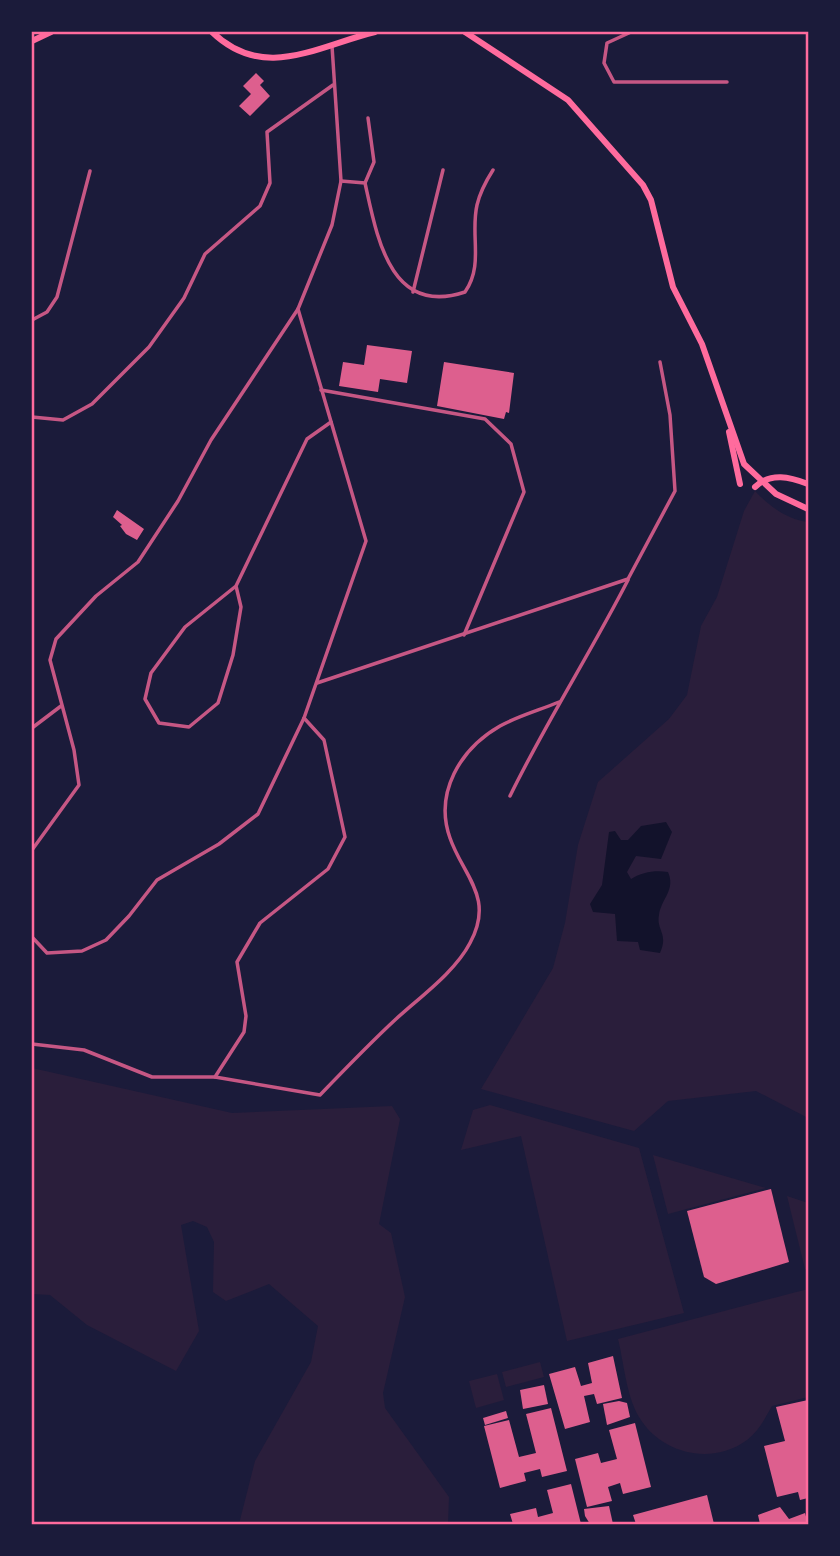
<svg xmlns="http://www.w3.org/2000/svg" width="840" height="1556" viewBox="0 0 840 1556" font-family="'Varela Round',sans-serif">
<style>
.green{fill:#2a1e3b}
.water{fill:#12122b}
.building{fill:#dd5f8e}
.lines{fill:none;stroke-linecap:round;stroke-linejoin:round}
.minor{stroke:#c65784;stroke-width:3.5}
.primary{stroke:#ff6b9d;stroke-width:6}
.neatline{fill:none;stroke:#ff6b9d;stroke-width:2.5}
</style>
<rect width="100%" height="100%" fill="#1b1b3a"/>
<!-- green -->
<g class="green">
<path d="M755 491C769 506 788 520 808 522V1118L756 1091 668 1101 634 1131 481 1089 553 968 565 923 578 845 598 782 669 719 687 695 701 626 717 597 744 511Z"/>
<path d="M32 1068 232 1113 392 1106 400 1119 379 1224 391 1233 405 1297 383 1393 385 1408 449 1497 448 1524H239L255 1461 311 1362 318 1326 269 1284 226 1301 213 1292 214 1242 207 1227 193 1221 181 1225 199 1331 176 1371 87 1325 50 1295 32 1294Z"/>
<path d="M490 1105 639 1148 684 1313 567 1341 521 1136 461 1150 473 1110Z"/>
<path d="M653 1155 766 1188 668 1214Z"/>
<path d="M787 1196 808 1203V1269H805Z"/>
<path d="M808 1289V1397L772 1406C765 1418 759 1431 747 1440 712 1466 661 1454 639 1417 626 1395 624 1363 618 1339Z"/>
<path d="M540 1362 544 1377 506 1387 502 1372Z"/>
<path d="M497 1374 504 1400 476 1408 469 1381Z"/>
</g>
<!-- water -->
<path class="water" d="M666 822 672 832 661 859 636 856 627 872 631 879C642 872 655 870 668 872 676 890 661 899 659 915 656 930 669 934 660 953L640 950 638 942 617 941 615 914 593 912 590 904 602 885 609 832 615 831 621 840H628L641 826Z"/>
<!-- building -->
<g class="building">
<path d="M256 73 264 81 260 85 270 96 250 116 239 106 251 94 243 86Z"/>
<path d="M367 345 412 351 407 383 380 379 378 392 339 386 343 362 364 365Z"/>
<path d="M444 362 514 373 509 413 506 412 504 419 437 406Z"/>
<path d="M117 510 144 529 137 540 126 534 120 526 122 525 113 517Z"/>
<path d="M771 1189 789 1262 716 1284 704 1277 687 1211Z"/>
<path d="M613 1356 622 1398 597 1404 594 1394 584 1396 590 1422 565 1429 549 1374 575 1367 581 1386 592 1383 588 1363Z"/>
<path d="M544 1385 548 1404 523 1409 520 1390Z"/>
<path d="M808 1400V1498L800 1500 798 1492 777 1497 764 1446 785 1441 776 1407Z"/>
<path d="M619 1401 627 1403 630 1417 607 1425 603 1404Z"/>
<path d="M551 1408 567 1471 542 1477 540 1469 524 1473 526 1481 500 1488 484 1426 509 1420 519 1457 536 1453 526 1414Z"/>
<path d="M506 1411 508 1418 485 1425 483 1418Z"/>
<path d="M635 1423 651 1487 623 1494 620 1483 608 1487 612 1501 587 1507 575 1459 598 1453 601 1463 617 1459 609 1430Z"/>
<path d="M571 1484 581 1524H513L510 1514 536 1508 538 1517 553 1513 547 1490Z"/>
<path d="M707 1495 714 1524H636L633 1515Z"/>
<path d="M609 1506 613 1524H590L585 1516 584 1509Z"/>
<path d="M780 1507 789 1519 805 1513 808 1524H760L758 1515Z"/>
</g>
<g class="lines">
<!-- minor -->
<g class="minor">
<path d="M631 32 607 43 604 63 614 82H727"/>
<path d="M341 181 365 183C377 237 390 317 465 292 484 265 470 235 477 205 480 192 486 181 493 170"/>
<path d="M365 183 374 162 368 118"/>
<path d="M413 292 443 170"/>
<path d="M32 320 47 312 57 297 90 171"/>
<path d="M321 390 485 419 511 444 524 492 464 635"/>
<path d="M32 417 63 420 92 404 149 347 184 298 205 254 260 206 270 183 267 132 333 85"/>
<path d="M236 586 241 607 233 655 218 703 189 727 159 723 145 699 151 673 185 627 236 586 307 439 331 422"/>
<path d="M317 683 628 579 675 491 670 415 660 362"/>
<path d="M32 728 61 706"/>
<path d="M510 796C546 722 590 654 628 580"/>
<path d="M32 850 79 785 74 750 50 660 56 639 96 596 138 562 178 501 211 440 298 309 332 225 341 181 332 46"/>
<path d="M32 937 47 953 82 951 106 940 129 916 157 880 219 844 258 814 304 718 366 541 298 309"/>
<path d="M32 1044 84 1050 152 1077H215L244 1032 246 1016 237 962 260 923 328 869 345 837 324 740 304 718"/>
<path d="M215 1077 320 1095C345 1069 370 1043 396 1019 420 997 455 972 470 943 495 897 463 876 450 838 434 793 460 749 500 726 518 716 540 710 559 702"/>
</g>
<!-- primary -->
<g class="primary">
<path d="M212 32C264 82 317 46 375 32"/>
<path d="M465 32 568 100 643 185 651 200 673 287 702 344 744 464 776 494 808 509"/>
<path d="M32 41 51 32"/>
<path d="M729 432 740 484"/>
<path d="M755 487C771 472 790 477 808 484"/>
</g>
</g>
<!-- border -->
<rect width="840" height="1556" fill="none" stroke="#1b1b3a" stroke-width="66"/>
<rect x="33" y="33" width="774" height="1490" class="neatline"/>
</svg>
